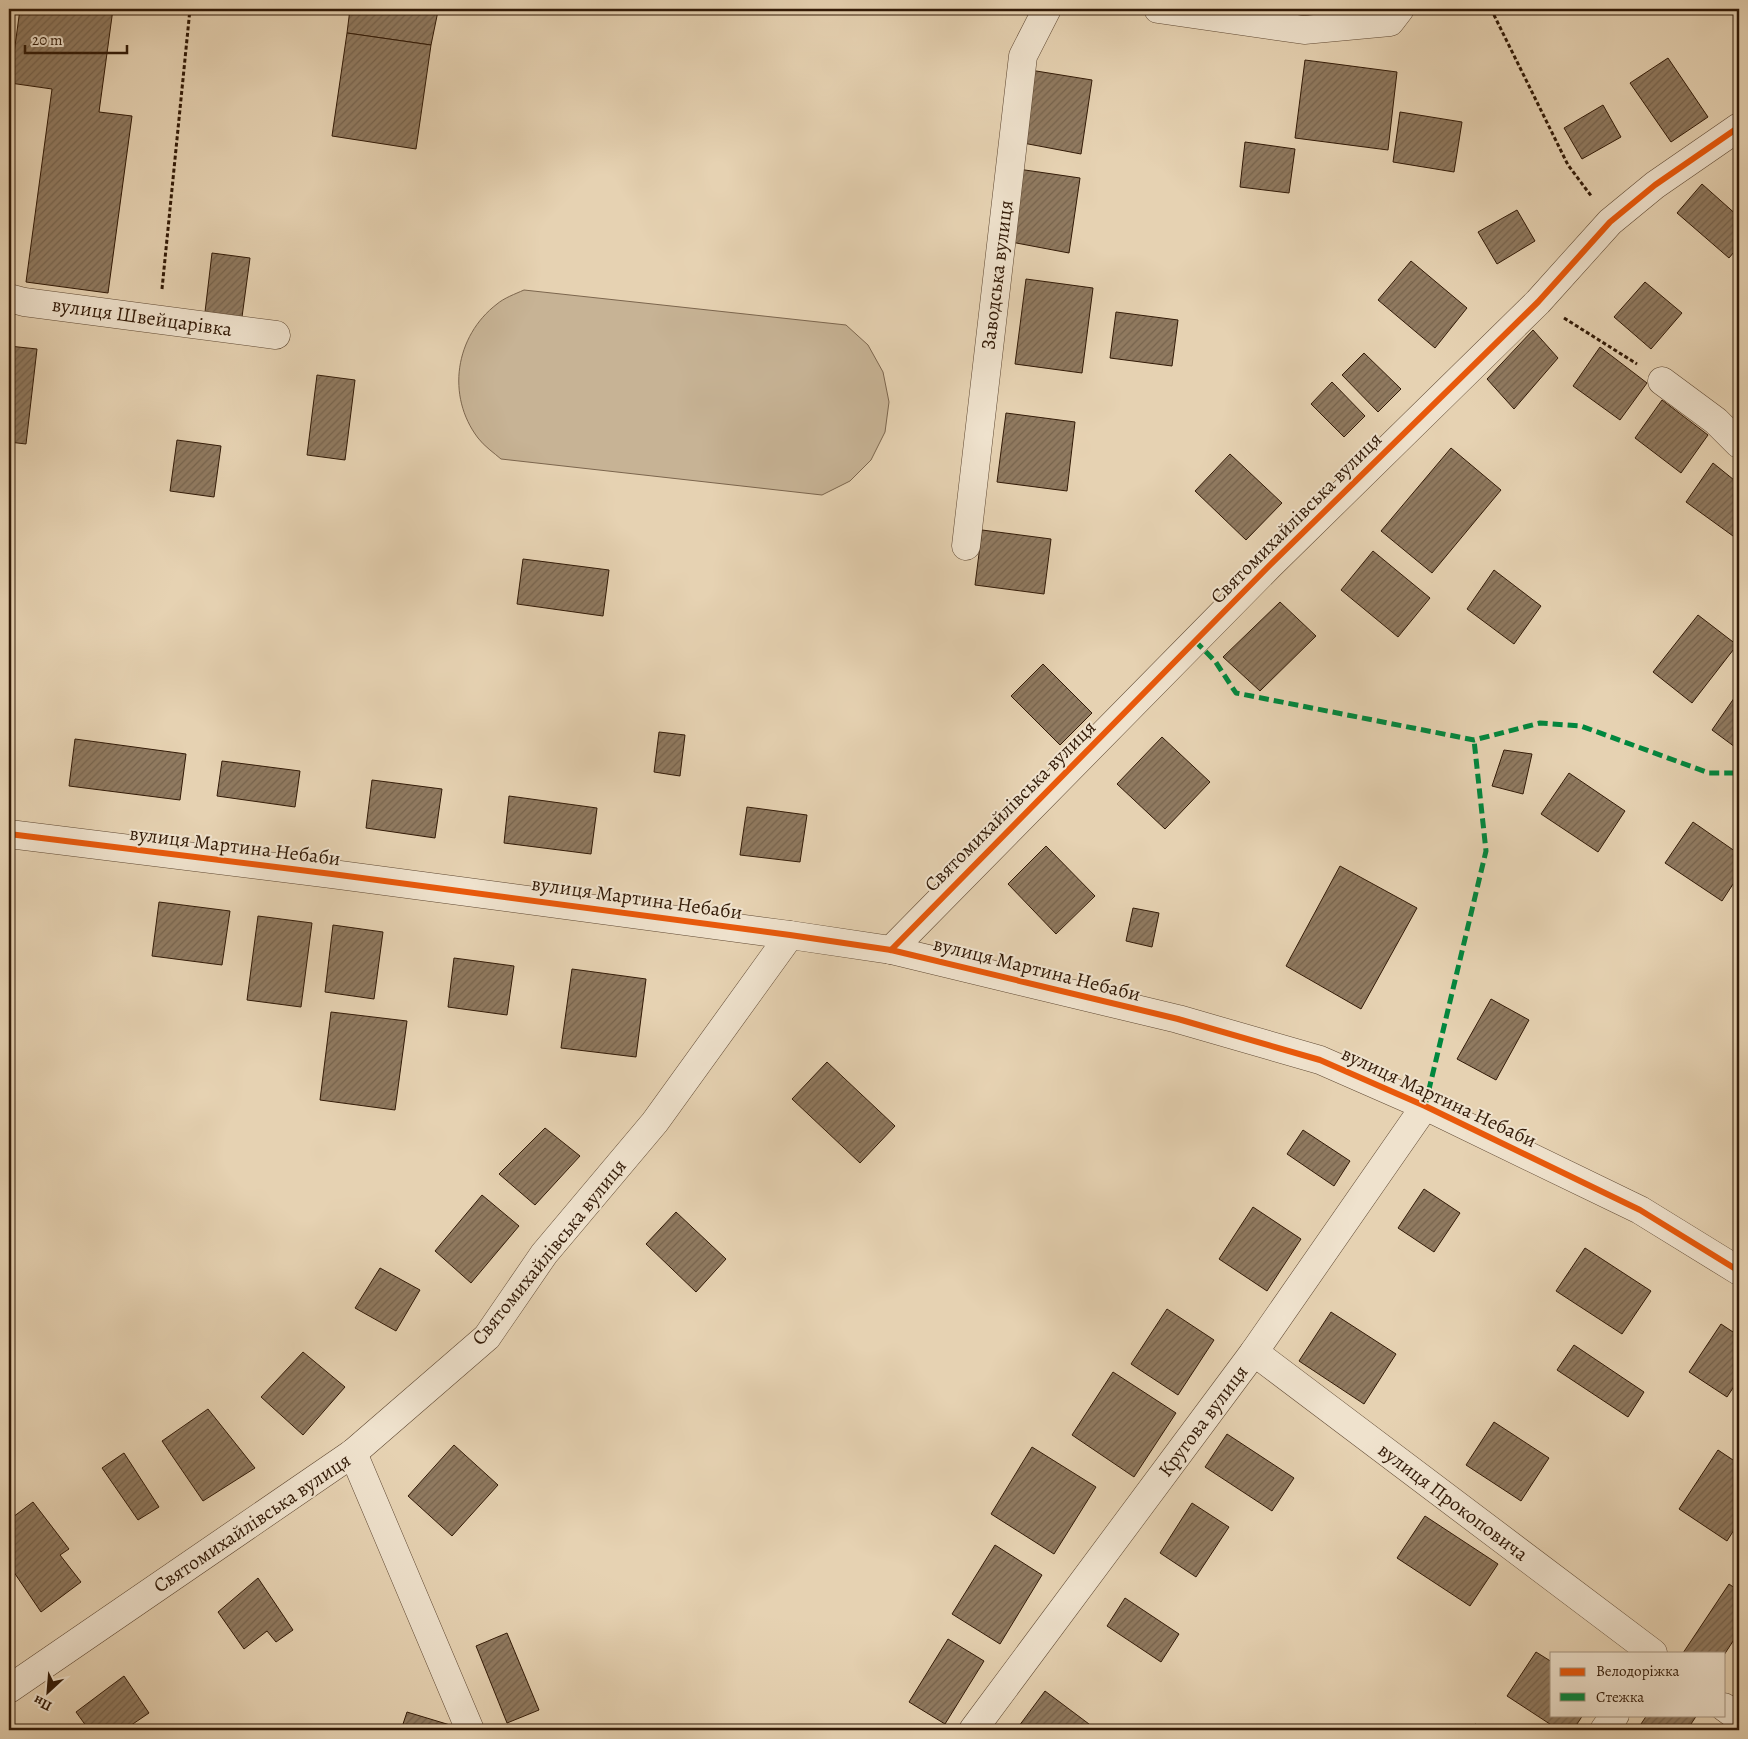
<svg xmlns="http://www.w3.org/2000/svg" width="1748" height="1739" viewBox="0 0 1748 1739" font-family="Alegreya,serif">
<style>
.pitch{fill:#c7b395;stroke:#7c664e}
.building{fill:url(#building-hatch);stroke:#321a07}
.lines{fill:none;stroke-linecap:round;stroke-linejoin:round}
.minor-casing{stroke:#5f4832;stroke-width:29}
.path{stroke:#321a07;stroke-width:3;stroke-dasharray:4 2.5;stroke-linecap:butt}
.minor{stroke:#efe2cd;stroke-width:28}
.quiet{stroke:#00873e;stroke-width:5;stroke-dasharray:10 5;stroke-linecap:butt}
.cycleway-casing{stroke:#efe2cd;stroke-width:9}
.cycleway{stroke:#e8590c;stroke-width:6}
.labels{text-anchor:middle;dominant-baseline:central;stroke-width:4;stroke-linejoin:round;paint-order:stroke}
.street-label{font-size:20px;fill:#321a07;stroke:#efe2cd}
</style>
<defs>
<pattern id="building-hatch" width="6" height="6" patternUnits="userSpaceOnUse" patternTransform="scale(1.25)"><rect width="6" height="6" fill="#907a60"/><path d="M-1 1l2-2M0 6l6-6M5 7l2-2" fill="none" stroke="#76634d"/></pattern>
</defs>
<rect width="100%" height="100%" fill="#e6d2b2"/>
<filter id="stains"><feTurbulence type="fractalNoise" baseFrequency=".004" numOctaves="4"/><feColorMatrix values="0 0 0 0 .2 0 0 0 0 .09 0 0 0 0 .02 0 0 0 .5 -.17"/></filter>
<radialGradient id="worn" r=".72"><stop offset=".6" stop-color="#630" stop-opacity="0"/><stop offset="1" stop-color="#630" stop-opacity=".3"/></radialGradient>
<!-- pitch -->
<path class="pitch" d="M524 290 846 325 868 345 883 372 889 402 885 432 871 460 850 481 822 495 501 459C494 453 484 446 478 438 446 396 455 336 497 304 504 298 515 294 524 290Z"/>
<!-- building -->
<g class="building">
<path d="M20 9H113L99 112 132 116 108 293 26 282 52 89 10 83Z"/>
<path d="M350 9H416L438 11 431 45 347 33Z"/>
<path d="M347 33 431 45 416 149 332 136Z"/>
<path d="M1668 58 1708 117 1671 142 1630 83Z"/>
<path d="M1305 60 1397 72 1388 150 1295 138Z"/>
<path d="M1030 70 1092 80 1081 154 1023 143Z"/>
<path d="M1603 105 1621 137 1582 159 1564 128Z"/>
<path d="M1400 112 1462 122 1454 172 1393 162Z"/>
<path d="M1245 142 1295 149 1289 193 1240 187Z"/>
<path d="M1018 169 1080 178 1069 253 1011 242Z"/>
<path d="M1702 184 1739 217V246L1729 258 1677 213Z"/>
<path d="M1517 210 1535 241 1497 264 1478 232Z"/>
<path d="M212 253 250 258 242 317 205 312Z"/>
<path d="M1411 261 1467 308 1435 348 1378 300Z"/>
<path d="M1026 279 1093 288 1082 373 1015 364Z"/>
<path d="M1645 282 1682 313 1651 349 1614 317Z"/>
<path d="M1116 312 1178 320 1172 366 1110 358Z"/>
<path d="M1533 330 1558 358 1514 409 1487 379Z"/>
<path d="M9 346 37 349 26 444 9 442Z"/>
<path d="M1600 347 1647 383 1620 420 1573 386Z"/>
<path d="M1364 353 1401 389 1378 412 1342 375Z"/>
<path d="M317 375 355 380 345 460 307 455Z"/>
<path d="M1332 382 1365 416 1344 437 1311 404Z"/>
<path d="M1662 400 1708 435 1681 473 1635 438Z"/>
<path d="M1006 413 1075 422 1067 491 997 482Z"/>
<path d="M177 440 221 446 214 497 170 491Z"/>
<path d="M1451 448 1501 490 1432 573 1381 531Z"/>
<path d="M1230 454 1282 503 1246 540 1195 491Z"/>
<path d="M1713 463 1739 484V527L1733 536 1686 502Z"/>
<path d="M982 530 1051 539 1044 594 975 585Z"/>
<path d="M1373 551 1430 598 1398 637 1341 590Z"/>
<path d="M523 559 609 570 603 616 517 604Z"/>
<path d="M1494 570 1541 606 1514 644 1467 609Z"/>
<path d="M1280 602 1316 636 1260 691 1223 657Z"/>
<path d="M1698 615 1737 645 1692 703 1653 672Z"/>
<path d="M1043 664 1092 713 1060 745 1011 696Z"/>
<path d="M1739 691V750L1712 730Z"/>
<path d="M659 732 685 735 680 776 654 772Z"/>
<path d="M1162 737 1210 782 1165 829 1117 784Z"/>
<path d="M75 739 186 754 180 800 69 786Z"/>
<path d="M1504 750 1532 754 1523 794 1492 786Z"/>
<path d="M222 761 300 771 295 807 217 796Z"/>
<path d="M1569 773 1625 811 1598 852 1541 814Z"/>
<path d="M372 780 442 789 435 838 366 828Z"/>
<path d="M509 796 597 808 591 854 504 843Z"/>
<path d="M747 807 807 815 800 862 740 855Z"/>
<path d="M1693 822 1739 854V875L1722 901 1665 863Z"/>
<path d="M1046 846 1095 896 1056 934 1008 884Z"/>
<path d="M1340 866 1417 908 1361 1009 1286 966Z"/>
<path d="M159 902 230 911 222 965 152 956Z"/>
<path d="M1133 908 1159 913 1152 947 1126 941Z"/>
<path d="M258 916 312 923 301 1007 247 1000Z"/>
<path d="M333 925 383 932 374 999 325 992Z"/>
<path d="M454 958 514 966 507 1015 448 1007Z"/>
<path d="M572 969 646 979 636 1057 561 1048Z"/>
<path d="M1491 999 1529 1020 1496 1080 1457 1059Z"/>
<path d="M331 1012 407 1021 395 1110 320 1100Z"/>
<path d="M827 1062 895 1126 860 1163 792 1099Z"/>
<path d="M545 1128 580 1156 535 1205 499 1174Z"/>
<path d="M1303 1130 1350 1161 1334 1186 1287 1154Z"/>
<path d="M1424 1189 1460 1213 1434 1252 1398 1228Z"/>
<path d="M482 1195 519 1226 471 1283 435 1251Z"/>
<path d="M1253 1207 1301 1239 1267 1291 1219 1259Z"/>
<path d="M676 1212 726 1259 696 1292 646 1244Z"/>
<path d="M1585 1248 1651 1291 1622 1334 1556 1291Z"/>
<path d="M380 1268 420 1290 396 1331 355 1308Z"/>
<path d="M1167 1309 1214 1340 1178 1395 1131 1364Z"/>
<path d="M1331 1312 1396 1354 1364 1404 1299 1361Z"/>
<path d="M1721 1324 1739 1336V1379L1727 1397 1689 1372Z"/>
<path d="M1574 1345 1644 1392 1628 1417 1557 1370Z"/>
<path d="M303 1352 345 1387 303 1435 261 1397Z"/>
<path d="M1113 1372 1176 1413 1134 1477 1072 1435Z"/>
<path d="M208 1409 255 1468 203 1501 162 1441Z"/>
<path d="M1494 1422 1549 1458 1521 1501 1466 1465Z"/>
<path d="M1227 1434 1294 1478 1272 1511 1205 1467Z"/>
<path d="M454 1445 498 1485 452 1536 408 1496Z"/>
<path d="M1032 1447 1096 1487 1054 1554 991 1514Z"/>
<path d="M1718 1450 1739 1464V1522L1727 1541 1679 1509Z"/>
<path d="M124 1453 159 1507 138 1520 102 1468Z"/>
<path d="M33 1502 69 1549 60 1555 81 1582 41 1612 9 1565V1520Z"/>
<path d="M1192 1503 1229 1527 1196 1577 1160 1553Z"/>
<path d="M1425 1516 1498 1564 1470 1606 1397 1558Z"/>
<path d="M995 1545 1042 1575 1000 1644 952 1614Z"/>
<path d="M258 1578 293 1630 276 1642 267 1631 244 1649 218 1612Z"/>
<path d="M1729 1584 1739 1591V1632L1724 1655V1653H1683Z"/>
<path d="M1125 1598 1179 1634 1161 1662 1107 1626Z"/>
<path d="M507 1633 539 1710 507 1723 476 1646Z"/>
<path d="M948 1639 984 1661 945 1724 909 1702Z"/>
<path d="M1536 1652 1552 1662V1715H1583L1573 1730H1559L1507 1696Z"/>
<path d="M124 1676 149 1713 124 1730H89L76 1712Z"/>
<path d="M1045 1691 1097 1730H1016Z"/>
<path d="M407 1712 460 1728 459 1730H401Z"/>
<path d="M1647 1715H1697L1687 1730H1637Z"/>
<path d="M1475 1724 1485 1730H1471Z"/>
</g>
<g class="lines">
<defs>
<g id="minor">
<path d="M1158 9 1304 30 1390 22 1400 9"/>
<path d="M9 298 24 302 276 335"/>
<path d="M1662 381 1716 421 1739 444"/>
<path d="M966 546 1023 56 1047 9"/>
<path d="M9 834 332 874 790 935 891 950 1178 1019 1320 1060 1425 1106 1640 1210 1739 1271"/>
<path d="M891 950 1269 566 1538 302 1610 222 1655 185 1739 127"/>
<path d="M1254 1352 1653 1653"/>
<path d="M353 1453 470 1730"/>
<path d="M9 1689 353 1453 487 1337 544 1254 655 1122 790 935"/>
<path d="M1724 1707 1739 1718"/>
<path d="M973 1730 1254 1352 1425 1106"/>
<path d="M1604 1730 1615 1715"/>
</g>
</defs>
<!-- minor casing -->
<use href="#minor" class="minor-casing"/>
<!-- path -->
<g class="path">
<path d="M1491 9 1568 165 1592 197"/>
<path d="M162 289 190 9"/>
<path d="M1564 318 1637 364"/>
</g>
<!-- minor -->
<use href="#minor" class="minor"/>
<!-- quiet -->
<g class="quiet">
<path d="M1195 641 1215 661 1236 693 1474 740 1540 723 1581 726 1709 773H1739"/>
<path d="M1425 1106 1486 851 1474 740"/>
</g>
<defs>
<g id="cycleway">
<path d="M9 834 332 874 790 935 891 950 1178 1019 1320 1060 1425 1106 1640 1210 1739 1271"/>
<path d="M891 950 1269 566 1538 302 1610 222 1655 185 1739 127"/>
</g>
</defs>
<!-- cycleway casing -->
<use href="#cycleway" class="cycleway-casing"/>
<!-- cycleway -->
<use href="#cycleway" class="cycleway"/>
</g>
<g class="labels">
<!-- street labels -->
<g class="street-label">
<text transform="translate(997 275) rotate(-83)">Заводська вулиця</text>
<text transform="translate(142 317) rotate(8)">вулиця Швейцарівка</text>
<text transform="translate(1296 518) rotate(-45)">Святомихайлівська вулиця</text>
<text transform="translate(1010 806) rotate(-45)">Святомихайлівська вулиця</text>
<text transform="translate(235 846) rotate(7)">вулиця Мартина Небаби</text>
<text transform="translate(637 898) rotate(8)">вулиця Мартина Небаби</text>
<text transform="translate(1037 969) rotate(14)">вулиця Мартина Небаби</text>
<text transform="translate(1439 1097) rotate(25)">вулиця Мартина Небаби</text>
<text transform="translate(549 1252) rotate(-51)">Святомихайлівська вулиця</text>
<text transform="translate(1203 1421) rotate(-53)">Кругова вулиця</text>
<text transform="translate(1453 1502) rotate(37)">вулиця Прокоповича</text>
<text transform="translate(252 1523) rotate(-34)">Святомихайлівська вулиця</text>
</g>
</g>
<!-- margin -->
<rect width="1748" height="1739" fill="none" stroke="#e6d2b2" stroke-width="30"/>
<rect x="10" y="10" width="1728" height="1719" fill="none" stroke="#321a07" stroke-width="2.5"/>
<rect x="15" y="15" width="1718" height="1709" fill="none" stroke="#321a07"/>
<!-- legend -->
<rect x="1550" y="1652" width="175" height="65" fill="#efe2cd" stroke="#a3927e"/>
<rect x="1560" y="1668" width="25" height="8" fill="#e8590c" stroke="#a3927e"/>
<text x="1596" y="1676" font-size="15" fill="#321a07">Велодоріжка</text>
<rect x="1560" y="1693" width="25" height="8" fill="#00873e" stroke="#a3927e"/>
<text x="1596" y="1702" font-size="15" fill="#321a07">Стежка</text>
<!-- north arrow -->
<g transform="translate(48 1692) rotate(206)" stroke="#efe2cd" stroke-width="4" paint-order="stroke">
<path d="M0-4L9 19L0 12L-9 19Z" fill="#321a07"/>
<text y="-8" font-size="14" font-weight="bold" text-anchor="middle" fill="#321a07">Пн</text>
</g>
<!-- scale -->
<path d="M25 45v8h102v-8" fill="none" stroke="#321a07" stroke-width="2.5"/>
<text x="32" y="45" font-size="15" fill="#321a07" stroke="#efe2cd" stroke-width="4" paint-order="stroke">20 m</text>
<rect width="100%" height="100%" filter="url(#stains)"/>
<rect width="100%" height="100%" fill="url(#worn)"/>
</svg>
